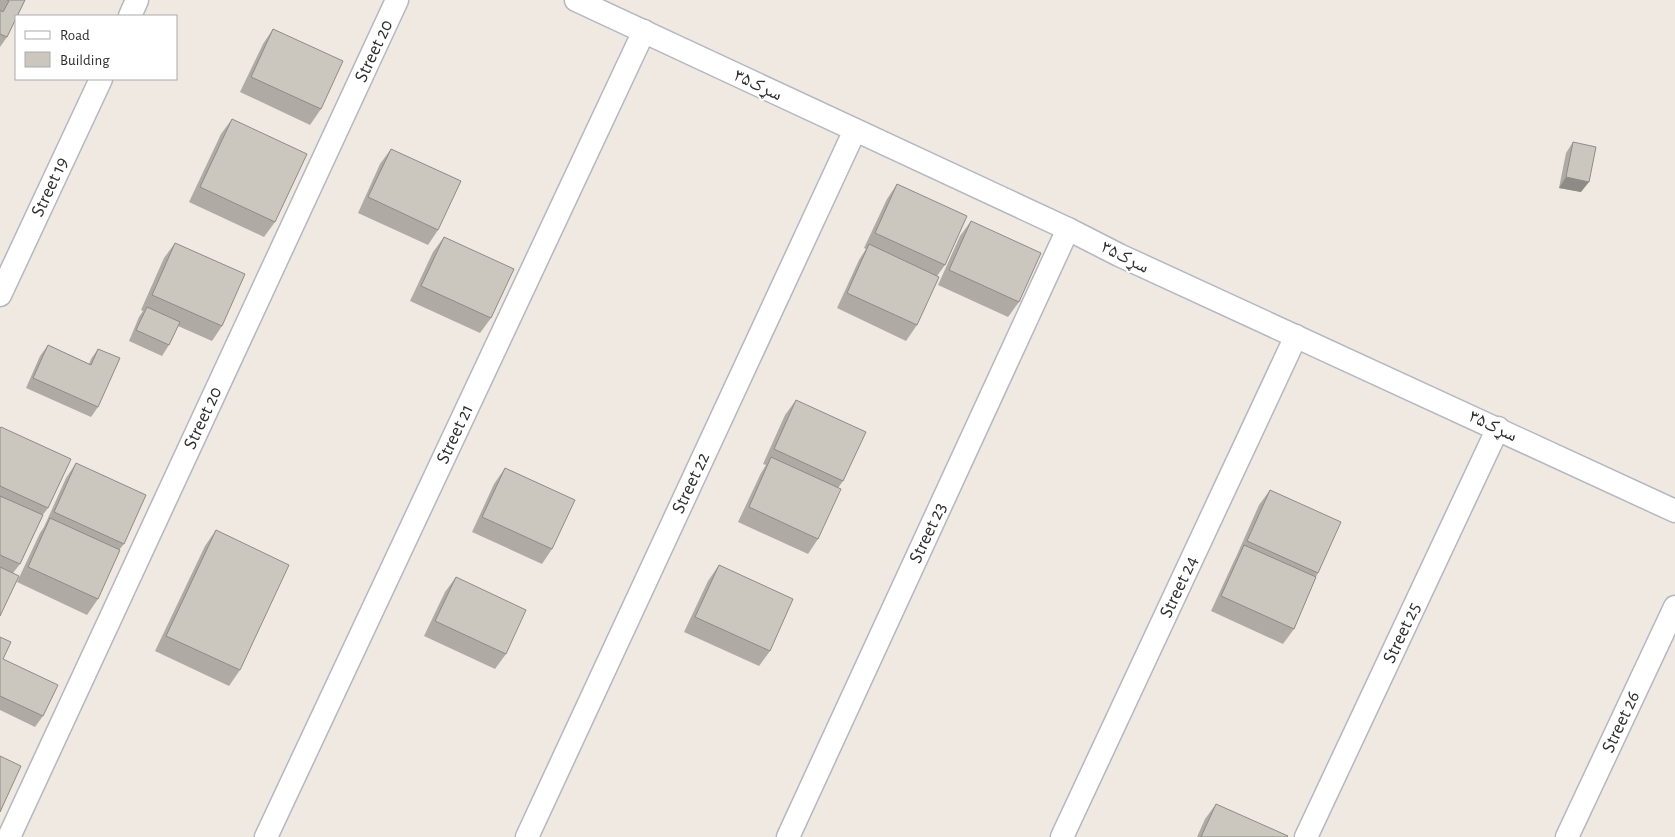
<svg xmlns="http://www.w3.org/2000/svg" width="1675" height="837" viewBox="0 0 1675 837" font-family="'Alegreya Sans','Noto Naskh Arabic',sans-serif">
<style>
.lines{fill:none;stroke-linecap:round;stroke-linejoin:round}
.street-casing{stroke:#b4b7c1;stroke-width:25}
.street{stroke:#fff;stroke-width:22}
.wall{fill:#afaba4}
.shaded-wall{fill:#8e8b86}
.building{fill:#cbc7bf;stroke:#8e8b86}
.labels{text-anchor:middle;dominant-baseline:central;stroke-width:4.5;stroke-linejoin:round;paint-order:stroke}
.street-label{font-size:19px;fill:#2e2e2e;stroke:#fff}
</style>
<rect width="100%" height="100%" fill="#efe9e1"/>
<g class="lines">
<defs>
<g id="street">
<path d="M576 0 1068 229 1119 255 1675 511"/>
<path d="M130 16 137 0"/>
<path d="M0 295 101 79"/>
<path d="M9 837 397 0"/>
<path d="M266 837 644 31"/>
<path d="M527 837 855 130"/>
<path d="M788 837 1068 229"/>
<path d="M1062 837 1296 336"/>
<path d="M1306 837 1498 428"/>
<path d="M1567 837 1675 607"/>
</g>
</defs>
<!-- street casing -->
<use href="#street" class="street-casing"/>
<!-- street -->
<use href="#street" class="street"/>
</g>
<!-- wall -->
<g class="wall">
<path d="M0 0H25L7 37 0 47Z"/>
<path d="M273 29 321 109 310 125 240 92 263 44Z"/>
<path d="M232 119 275 222 264 237 189 202 221 134Z"/>
<path d="M1573 142 1581 192 1559 188 1566 153Z"/>
<path d="M391 149 438 230 428 245 358 213 380 164Z"/>
<path d="M897 184 945 265 937 276 917 325 906 341 837 308 859 260 866 249 864 248 887 199Z"/>
<path d="M971 221 1019 302 1008 317 938 285 960 236Z"/>
<path d="M444 237 491 318 480 333 410 301 433 252Z"/>
<path d="M175 243 222 326 212 341 178 326 169 345 162 356 129 341 139 317 143 311 141 310 164 258Z"/>
<path d="M48 345 89 364 91 359 98 349V407L91 417 26 388 40 356Z"/>
<path d="M796 400 843 481 838 488 818 539 808 554 738 522 761 473 766 465 763 464 785 415Z"/>
<path d="M0 428 48 508 42 516 20 564 13 573 0 616Z"/>
<path d="M76 463 124 544 119 550 98 599 87 615 17 582 40 533 44 527 66 478Z"/>
<path d="M505 468 552 549 542 564 472 532 494 484Z"/>
<path d="M1270 490 1318 573 1316 577 1294 629 1283 644 1211 611 1234 561 1236 557 1259 505Z"/>
<path d="M216 530 240 670 229 686 155 651 205 546Z"/>
<path d="M719 565 770 651 759 666 684 632 708 581Z"/>
<path d="M456 577 506 654 495 669 424 636 445 592Z"/>
<path d="M0 637 3 659 43 716 35 727 0 710Z"/>
<path d="M1216 804 1287 837H1197L1205 819Z"/>
</g>
<!-- shaded-wall -->
<path class="shaded-wall" d="M1566 177 1589 182 1581 192 1559 188Z"/>
<!-- building -->
<g class="building">
<path d="M7 0H25L7 37 0 34V10L3 12 9 1Z"/>
<path d="M273 29 343 61 321 109 251 77Z"/>
<path d="M232 119 307 154 275 222 200 187Z"/>
<path d="M1573 142 1596 147 1589 182 1566 177Z"/>
<path d="M391 149 461 181 438 230 368 197Z"/>
<path d="M897 184 967 216 945 265 875 233Z"/>
<path d="M971 221 1041 253 1019 302 949 270Z"/>
<path d="M444 237 514 269 491 318 421 286Z"/>
<path d="M175 243 245 274 222 326 152 295Z"/>
<path d="M869 244 939 277 917 325 847 293Z"/>
<path d="M147 307 180 322 169 345 136 330Z"/>
<path d="M48 345 91 365 98 349 120 358 98 407 33 378Z"/>
<path d="M796 400 866 432 843 481 774 449Z"/>
<path d="M1 427 71 459 48 508 0 486V428Z"/>
<path d="M771 457 841 489 818 539 749 507Z"/>
<path d="M76 463 146 495 124 544 54 512Z"/>
<path d="M505 468 575 500 552 549 482 517Z"/>
<path d="M1270 490 1341 522 1318 573 1247 541Z"/>
<path d="M0 496 43 515 20 564 0 555Z"/>
<path d="M50 518 120 550 98 599 28 567Z"/>
<path d="M216 530 289 565 240 670 166 636Z"/>
<path d="M1244 545 1316 577 1294 629 1221 596Z"/>
<path d="M719 565 793 599 770 651 695 617Z"/>
<path d="M0 567 19 576 0 616Z"/>
<path d="M456 577 526 610 506 654 435 621Z"/>
<path d="M0 637 11 642 3 659 58 685 43 716 0 696Z"/>
<path d="M0 756 21 766 0 812Z"/>
<path d="M1216 804 1288 836 1287 837H1201Z"/>
</g>
<g class="labels">
<!-- street labels -->
<g class="street-label">
<text transform="translate(374 51) rotate(-65)">Street 20</text>
<text transform="translate(758 85) rotate(25)">سړک۳۵</text>
<text transform="translate(50 187) rotate(-65)">Street 19</text>
<text transform="translate(1125 257) rotate(26)">سړک۳۵</text>
<text transform="translate(203 418) rotate(-65)">Street 20</text>
<text transform="translate(1493 426) rotate(25)">سړک۳۵</text>
<text transform="translate(455 434) rotate(-65)">Street 21</text>
<text transform="translate(691 483) rotate(-65)">Street 22</text>
<text transform="translate(928 533) rotate(-65)">Street 23</text>
<text transform="translate(1179 587) rotate(-65)">Street 24</text>
<text transform="translate(1402 633) rotate(-65)">Street 25</text>
<text transform="translate(1621 722) rotate(-65)">Street 26</text>
</g>
</g>
<!-- legend -->
<rect x="15" y="15" width="162" height="65" fill="#ffffff" stroke="#ababab"/>
<rect x="25" y="31" width="25" height="8" fill="#ffffff" stroke="#ababab"/>
<text x="60" y="40" font-size="15" fill="#2e2e2e">Road</text>
<rect x="25" y="52" width="25" height="15" fill="#cbc7bf" stroke="#ababab"/>
<text x="60" y="65" font-size="15" fill="#2e2e2e">Building</text>
</svg>
